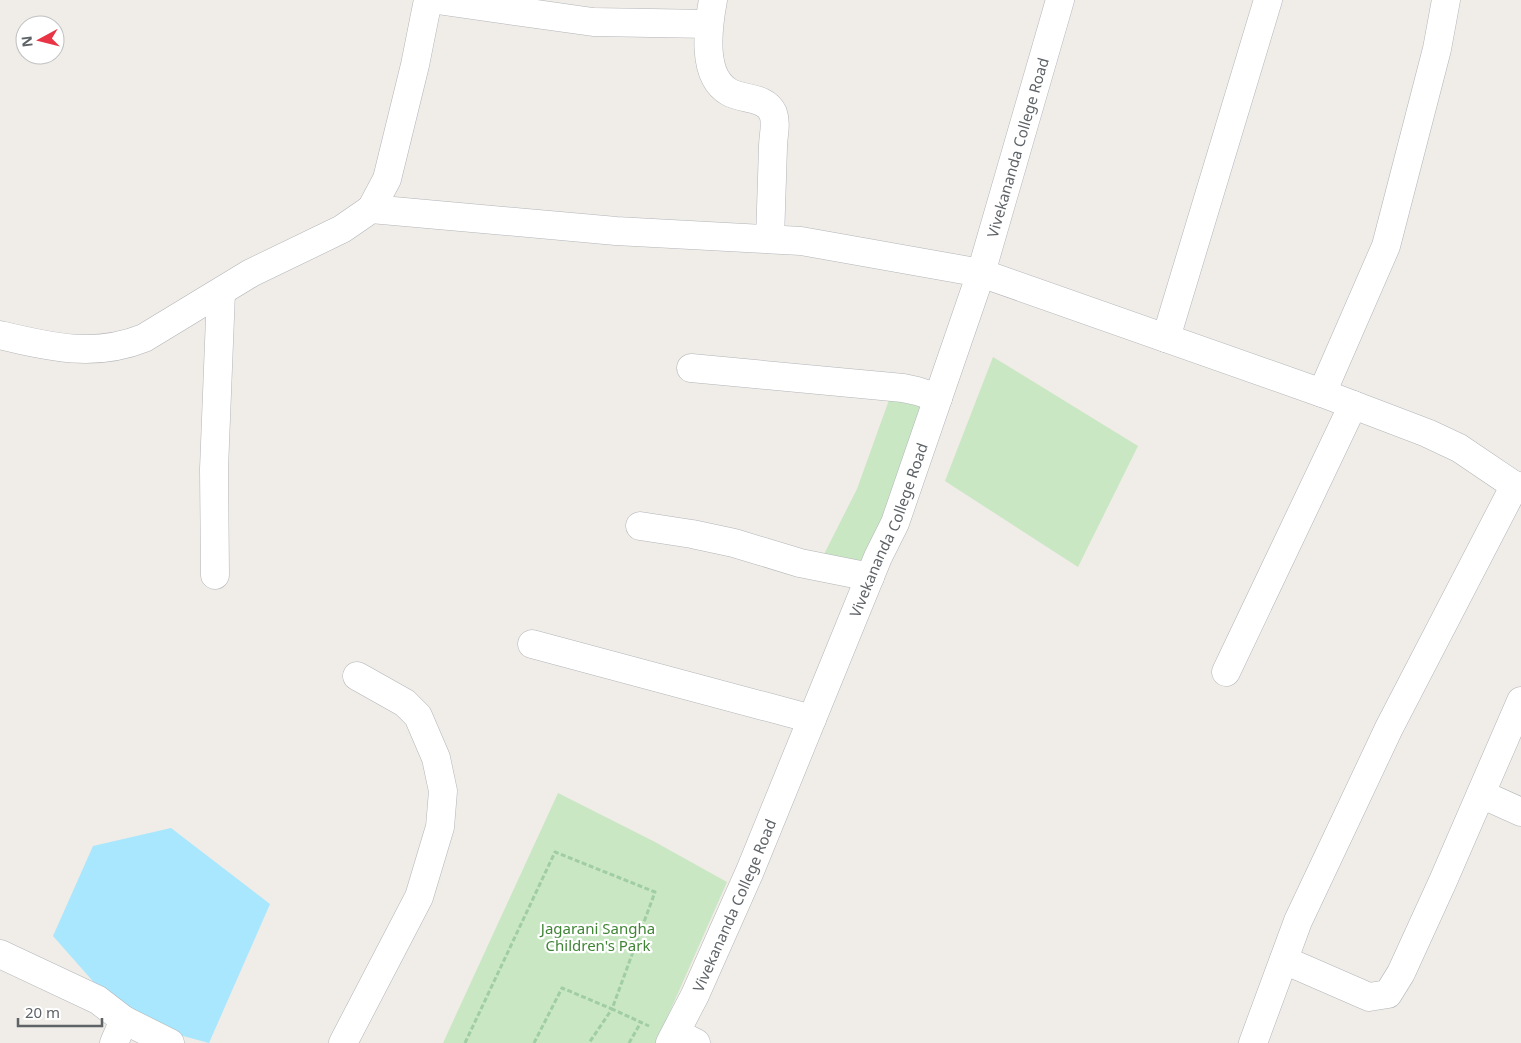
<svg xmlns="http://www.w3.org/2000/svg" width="1521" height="1043" viewBox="0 0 1521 1043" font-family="'Noto Sans',sans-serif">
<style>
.green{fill:#c9e7c3}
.water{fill:#a8e7fe}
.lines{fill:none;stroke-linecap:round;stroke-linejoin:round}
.minor-casing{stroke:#b2b5b9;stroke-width:29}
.tertiary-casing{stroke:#b2b5b9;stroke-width:29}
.path{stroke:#a0cda4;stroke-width:3;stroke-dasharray:5 2.5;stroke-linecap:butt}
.minor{stroke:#fff;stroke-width:28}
.tertiary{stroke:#fff;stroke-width:28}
.labels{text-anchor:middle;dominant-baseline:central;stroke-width:4.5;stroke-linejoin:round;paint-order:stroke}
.street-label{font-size:15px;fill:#5e6367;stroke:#fff}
.park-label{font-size:15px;fill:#408536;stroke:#fff}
</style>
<rect width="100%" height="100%" fill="#f0ece7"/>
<!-- green -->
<g class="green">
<path d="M993 357 1138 446 1078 567 945 481Z"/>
<path d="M889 400 925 405 856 588 813 576 857 489Z"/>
<path d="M558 793 655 842 727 882 656 1043H443Z"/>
</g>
<!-- water -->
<path class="water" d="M171 828 270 904 209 1043 128 1021 53 936 93 846Z"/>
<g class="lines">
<defs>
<g id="minor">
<path d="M437 0 593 22 709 24"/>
<path d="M713 0C708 27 701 76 729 92 743 100 765 96 773 113 777 124 773 136 773 147 772 178 771 208 770 239"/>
<path d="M371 209 387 179 415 65 428 0"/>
<path d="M0 335C50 347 94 358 144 338L251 273 342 229 371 209 616 231 801 241 981 273 1322 393 1427 433 1459 448 1521 490"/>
<path d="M1166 338 1268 0"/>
<path d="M691 368 903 388 917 391 938 398"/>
<path d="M1322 393 1386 246 1437 49 1446 0"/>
<path d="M640 526 692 534 734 543 800 563 870 577"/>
<path d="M215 575 214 469 221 292"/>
<path d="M532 644 812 719"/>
<path d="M1226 672 1353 405"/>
<path d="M1481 794 1521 812"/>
<path d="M0 954 98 1000 124 1020 170 1043"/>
<path d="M1284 960 1369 997 1388 994 1401 973 1443 881 1521 701"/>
<path d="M676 1033 696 1043"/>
<path d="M114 1043 124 1020"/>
<path d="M343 1043 419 897 440 827 443 791 436 758 418 716 405 703 357 676"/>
<path d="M1253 1043 1298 921 1389 728 1515 485"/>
</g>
<g id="tertiary">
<path id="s1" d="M670 1043 695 995 750 871 878 557 895 523 981 273 1060 0"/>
</g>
</defs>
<!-- minor casing -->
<use href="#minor" class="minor-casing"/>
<!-- tertiary casing -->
<use href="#tertiary" class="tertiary-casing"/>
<!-- path -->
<g class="path">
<path d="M465 1043 555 852 655 892 612 1009 649 1026"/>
<path d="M534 1043 562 988 612 1009 589 1043"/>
<path d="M629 1043 641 1022"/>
</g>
<!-- minor -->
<use href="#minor" class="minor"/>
<!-- tertiary -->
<use href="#tertiary" class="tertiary"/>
</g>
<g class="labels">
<!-- street labels -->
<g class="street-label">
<text stroke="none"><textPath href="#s1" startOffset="962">Vivekananda College Road</textPath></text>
<text stroke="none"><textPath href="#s1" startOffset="558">Vivekananda College Road</textPath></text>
<text stroke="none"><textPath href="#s1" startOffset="152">Vivekananda College Road</textPath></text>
</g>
<!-- park labels -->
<g class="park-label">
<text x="598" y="928">Jagarani Sangha<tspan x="598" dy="17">Children's Park</tspan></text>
</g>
</g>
<!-- north arrow -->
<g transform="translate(40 40) rotate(263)"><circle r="24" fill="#ffffff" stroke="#bfc1c2"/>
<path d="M0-4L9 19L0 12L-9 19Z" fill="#e83444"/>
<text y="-8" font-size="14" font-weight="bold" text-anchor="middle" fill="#5e6367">N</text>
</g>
<!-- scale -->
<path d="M18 1018v8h84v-8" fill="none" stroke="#5e6367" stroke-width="2.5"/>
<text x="25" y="1018" font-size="15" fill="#5e6367" stroke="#ffffff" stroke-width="4" paint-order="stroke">20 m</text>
</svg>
